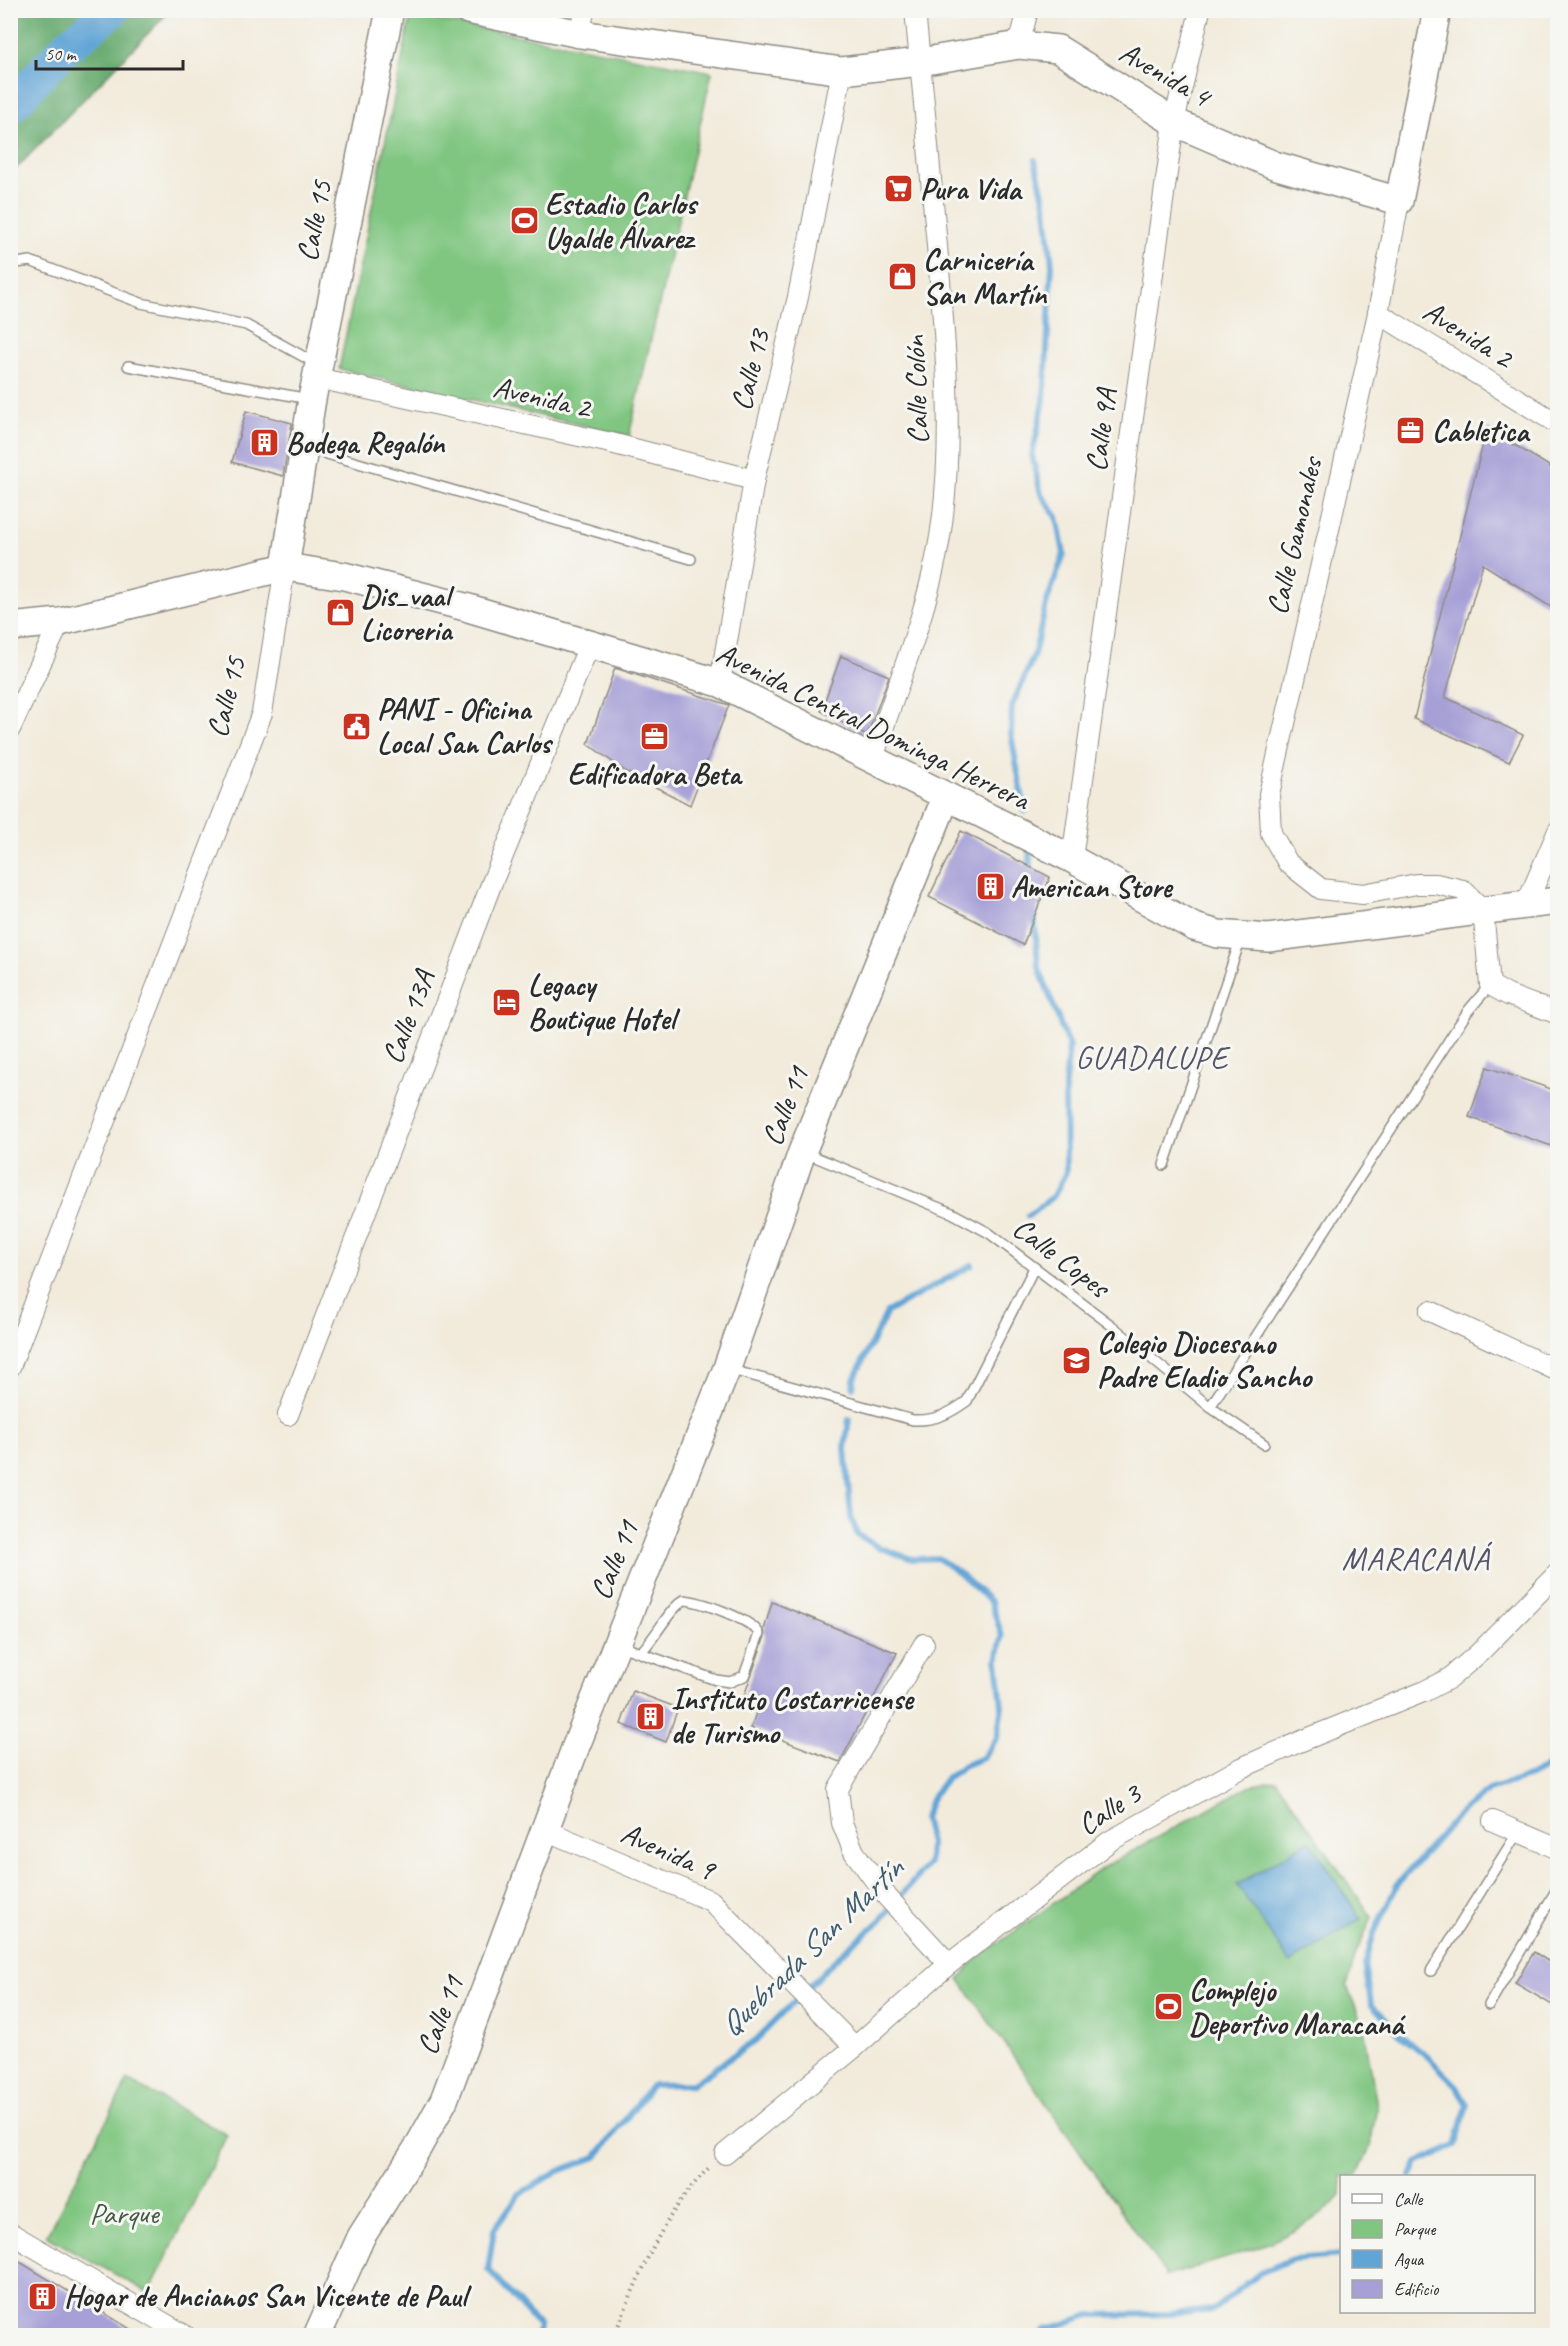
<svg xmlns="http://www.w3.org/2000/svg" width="1568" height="2346" viewBox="0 0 1568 2346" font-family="Caveat,sans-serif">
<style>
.green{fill:#80c681;stroke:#567856;stroke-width:1.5}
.forest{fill:#68ab6f;stroke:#4a6b4d;stroke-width:1.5}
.water{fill:#61a4d6;stroke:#466880;stroke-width:1.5}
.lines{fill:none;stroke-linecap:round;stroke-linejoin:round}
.stream{stroke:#61a4d6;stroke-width:6}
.river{stroke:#61a4d6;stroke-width:34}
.building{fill:#a7a0d7}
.lane-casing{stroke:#8e8b83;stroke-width:12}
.street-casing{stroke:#8e8b83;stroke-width:22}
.secondary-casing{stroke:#8e8b83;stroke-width:30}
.path{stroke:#8e8b83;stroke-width:4;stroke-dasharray:1.5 4.5;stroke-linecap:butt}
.lane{stroke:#fff;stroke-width:9}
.street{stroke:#fff;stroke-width:20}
.secondary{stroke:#fff;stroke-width:27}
.labels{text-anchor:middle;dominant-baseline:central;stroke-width:6;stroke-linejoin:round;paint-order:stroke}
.street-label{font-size:30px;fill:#2b2b2b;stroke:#f6f6f2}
.poi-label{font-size:30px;font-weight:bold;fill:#2b2b2b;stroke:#f6f6f2;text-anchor:start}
.park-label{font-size:30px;fill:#445a45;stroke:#f6f6f2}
.neighbourhood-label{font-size:32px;letter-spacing:1.5px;fill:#565467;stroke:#f6f6f2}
.water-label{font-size:32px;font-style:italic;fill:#415b6f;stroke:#f6f6f2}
</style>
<rect width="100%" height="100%" fill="#f6f6f2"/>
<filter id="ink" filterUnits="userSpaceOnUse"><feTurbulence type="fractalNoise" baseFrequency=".0167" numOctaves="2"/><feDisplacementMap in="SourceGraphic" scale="12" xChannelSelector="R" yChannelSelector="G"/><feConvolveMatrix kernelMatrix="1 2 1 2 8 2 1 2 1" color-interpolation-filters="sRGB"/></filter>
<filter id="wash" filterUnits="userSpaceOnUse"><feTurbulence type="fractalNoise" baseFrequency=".008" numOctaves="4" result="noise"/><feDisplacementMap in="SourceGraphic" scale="24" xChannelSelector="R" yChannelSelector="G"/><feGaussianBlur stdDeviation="1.35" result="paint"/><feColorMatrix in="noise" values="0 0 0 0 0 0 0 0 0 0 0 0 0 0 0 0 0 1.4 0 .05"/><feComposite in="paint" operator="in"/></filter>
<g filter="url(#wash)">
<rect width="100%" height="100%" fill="#f2ebdb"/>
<!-- green -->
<g class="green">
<path d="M411 15 712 72 629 436 339 369Z"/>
<path d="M1276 1780 1372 1917 1356 1953 1347 1986 1364 2028 1377 2106 1370 2147 1357 2176H1342L1341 2196C1295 2243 1228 2257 1167 2276L959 1979 976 1959 1104 1867 1249 1786Z"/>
<path d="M128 2080 227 2135 149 2293 46 2236Z"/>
</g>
<!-- forest -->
<path class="forest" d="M11 10 170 11 11 174 10 11Z"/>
<!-- water -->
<path class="water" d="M1310 1840 1361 1919 1290 1963 1237 1885Z"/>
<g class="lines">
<!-- stream -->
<g class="stream">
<path d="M1025 811 1011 734 1012 706 1034 655 1047 601 1064 554 1057 517 1041 494 1032 455 1044 401 1052 265 1046 208 1035 160"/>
<path d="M1029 850 1031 873"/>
<path d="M1028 1216 1054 1196 1066 1172 1065 1084 1069 1047 1038 965 1034 911"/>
<path d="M853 1387 854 1379 887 1312 972 1265"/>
<path d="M1411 2176 1417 2163 1456 2145 1467 2105 1457 2086 1428 2057 1399 2034 1371 2003 1365 1964 1374 1933 1397 1885 1457 1816 1489 1790 1530 1776 1558 1762"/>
<path d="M538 2336 539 2326 488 2269 494 2230 519 2194 559 2171 596 2157 652 2085 693 2084 756 2040 840 1955 880 1921 929 1863 930 1843 924 1818 933 1795 947 1778 963 1766 982 1758 997 1738 1002 1706 997 1661 1002 1636 991 1602 959 1573 938 1558 912 1559 878 1547 857 1534 851 1517 845 1448 849 1419"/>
<path d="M1042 2336 1045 2330 1090 2315 1170 2314 1213 2310 1260 2273 1292 2259 1342 2255"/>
</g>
<!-- river -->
<path class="river" d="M10 107 67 46 113 10"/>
</g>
<g id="blocks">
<!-- building -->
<g class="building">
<path d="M246 411 292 423 283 476 232 462Z"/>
<path d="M1487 428 1557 471V611L1483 564 1445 697 1523 735 1509 762 1414 719Z"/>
<path d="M841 656 889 676 867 736 821 711Z"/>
<path d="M615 668 729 705 690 805 625 771 588 744Z"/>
<path d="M961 831 1050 877 1023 945 929 897Z"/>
<path d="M1487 1067 1557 1091V1148L1469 1117Z"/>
<path d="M772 1602 897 1653 840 1762 751 1728 760 1700 744 1696 765 1636 764 1630Z"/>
<path d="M633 1691 678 1708 666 1742 621 1724Z"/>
<path d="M1534 1952 1557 1967V2008L1515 1983Z"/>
<path d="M10 2256 142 2336H10Z"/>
</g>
</g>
</g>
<g filter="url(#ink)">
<use href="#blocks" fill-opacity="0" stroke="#8e8b83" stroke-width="1.5"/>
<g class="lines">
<defs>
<g id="lane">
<path d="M10 264 30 261 141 303 246 325 317 364"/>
<path d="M128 366 309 399"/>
<path d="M306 448 691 559"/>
<path d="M803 1152 952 1213 989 1233 1111 1325 1210 1407 1264 1444"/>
<path d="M1164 1165 1241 938"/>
<path d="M728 1369 913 1420C935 1421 949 1414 967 1401L1034 1268"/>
<path d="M1210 1407 1468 1011 1490 985"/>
<path d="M618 1645 716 1680 730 1682 744 1676 759 1634C754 1620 699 1601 684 1600 669 1609 656 1637 641 1652"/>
<path d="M1431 1971 1518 1832"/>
<path d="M1489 2005 1558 1887"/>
</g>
<g id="street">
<path d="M580 34 584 10"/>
<path d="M1019 45 1028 10"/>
<path d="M1399 201 1378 313 1269 794 1271 833 1288 863 1321 889 1363 894 1417 884H1436L1463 890 1483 910 1490 985 1508 995 1558 1014"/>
<path d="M1378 313 1558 424"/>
<path d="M317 378 611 443 754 480"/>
<path d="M720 683 754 480 798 297 842 71"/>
<path d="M10 729 60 622"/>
<path d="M873 758C898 683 932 601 942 523 954 431 945 338 937 246 930 167 923 89 915 10"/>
<path d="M1072 859 1174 122 1200 10"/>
<path d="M1526 905 1558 831"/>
<path d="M1430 1311 1558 1371"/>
<path d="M10 1367 262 713 285 567"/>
<path d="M288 1415 491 885 590 643"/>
<path d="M924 1644 838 1789 842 1823 854 1852 888 1898 949 1964"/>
<path d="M1493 1821 1558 1849"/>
<path d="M545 1830 711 1901 855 2047"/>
<path d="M725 2154 855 2047 949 1964 1110 1841 1239 1769 1299 1742 1423 1692 1450 1678 1479 1653 1558 1573"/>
<path d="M10 2233 186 2336"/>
</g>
<g id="secondary">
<path d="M468 10 580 34 842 71 920 62 1019 45 1058 49 1174 122 1274 165 1399 201 1437 10"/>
<path d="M285 567 312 399 390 10"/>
<path d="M10 627 60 622 285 567 344 576 465 607 720 683 1072 859 1194 927 1218 934 1268 938 1558 901"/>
<path d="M317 2336 361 2237 418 2147 444 2100 576 1746 727 1368 802 1152 946 797"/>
</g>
</defs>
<!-- lane casing -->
<use href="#lane" class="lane-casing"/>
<!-- street casing -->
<use href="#street" class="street-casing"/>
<!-- secondary casing -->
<use href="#secondary" class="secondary-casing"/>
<!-- path -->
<path class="path" d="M614 2336C639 2276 663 2211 711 2166"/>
<!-- lane -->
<use href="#lane" class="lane"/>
<!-- street -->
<use href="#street" class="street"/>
<!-- secondary -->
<use href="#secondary" class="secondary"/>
</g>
</g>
<!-- icons -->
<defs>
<symbol id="supermarket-square" viewBox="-11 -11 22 22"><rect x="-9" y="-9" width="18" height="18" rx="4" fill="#c8321e" stroke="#f6f6f2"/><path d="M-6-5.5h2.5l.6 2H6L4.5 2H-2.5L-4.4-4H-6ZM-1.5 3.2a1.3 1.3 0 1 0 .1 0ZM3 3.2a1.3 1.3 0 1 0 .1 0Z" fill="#fff"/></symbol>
<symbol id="stadium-square" viewBox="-11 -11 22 22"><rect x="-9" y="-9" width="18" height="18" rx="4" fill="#c8321e" stroke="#f6f6f2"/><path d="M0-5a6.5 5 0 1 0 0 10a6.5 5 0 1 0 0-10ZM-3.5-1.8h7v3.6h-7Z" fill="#fff"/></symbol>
<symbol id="shop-square" viewBox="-11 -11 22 22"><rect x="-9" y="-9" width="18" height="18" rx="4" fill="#c8321e" stroke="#f6f6f2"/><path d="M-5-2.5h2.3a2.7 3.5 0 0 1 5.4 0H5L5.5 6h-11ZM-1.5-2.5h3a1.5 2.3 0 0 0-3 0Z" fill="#fff"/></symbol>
<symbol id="office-square" viewBox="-11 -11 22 22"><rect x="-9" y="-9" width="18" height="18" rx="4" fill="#c8321e" stroke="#f6f6f2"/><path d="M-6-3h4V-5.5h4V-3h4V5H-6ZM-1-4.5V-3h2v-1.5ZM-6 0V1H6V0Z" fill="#fff"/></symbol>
<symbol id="building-square" viewBox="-11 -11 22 22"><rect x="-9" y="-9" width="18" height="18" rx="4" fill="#c8321e" stroke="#f6f6f2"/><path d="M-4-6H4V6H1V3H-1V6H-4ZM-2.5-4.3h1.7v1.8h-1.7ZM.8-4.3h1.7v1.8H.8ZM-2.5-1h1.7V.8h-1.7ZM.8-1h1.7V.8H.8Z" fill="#fff"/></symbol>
<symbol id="civic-square" viewBox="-11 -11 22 22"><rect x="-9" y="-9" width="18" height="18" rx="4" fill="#c8321e" stroke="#f6f6f2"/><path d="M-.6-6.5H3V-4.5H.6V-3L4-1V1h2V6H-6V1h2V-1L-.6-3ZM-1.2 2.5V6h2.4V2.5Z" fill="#fff"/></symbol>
<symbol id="hotel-square" viewBox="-11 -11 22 22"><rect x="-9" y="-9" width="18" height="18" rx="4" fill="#c8321e" stroke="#f6f6f2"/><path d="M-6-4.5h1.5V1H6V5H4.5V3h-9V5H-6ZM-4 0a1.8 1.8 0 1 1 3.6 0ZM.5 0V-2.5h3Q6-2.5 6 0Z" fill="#fff"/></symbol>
<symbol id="school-square" viewBox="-11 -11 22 22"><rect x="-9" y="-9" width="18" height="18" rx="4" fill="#c8321e" stroke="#f6f6f2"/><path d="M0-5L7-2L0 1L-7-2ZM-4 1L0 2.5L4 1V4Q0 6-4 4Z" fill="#fff"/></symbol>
</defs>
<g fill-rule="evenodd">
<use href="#supermarket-square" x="882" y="172" width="33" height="33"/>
<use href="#stadium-square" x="508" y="204" width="33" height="33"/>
<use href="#shop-square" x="886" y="260" width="33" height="33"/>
<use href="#office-square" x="1394" y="414" width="33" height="33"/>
<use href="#building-square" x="248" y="426" width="33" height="33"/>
<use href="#shop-square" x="324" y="596" width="33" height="33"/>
<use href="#civic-square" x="340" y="710" width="33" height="33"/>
<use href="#office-square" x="638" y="720" width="33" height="33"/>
<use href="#building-square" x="974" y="870" width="33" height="33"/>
<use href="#hotel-square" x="490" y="986" width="33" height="33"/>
<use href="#school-square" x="1060" y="1344" width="33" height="33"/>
<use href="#building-square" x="634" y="1700" width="33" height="33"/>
<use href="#stadium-square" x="1152" y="1990" width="33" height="33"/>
<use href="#building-square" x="26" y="2280" width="33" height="33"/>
</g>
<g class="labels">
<!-- street labels -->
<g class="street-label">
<text transform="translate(1165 74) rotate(30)">Avenida 4</text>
<text transform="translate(314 221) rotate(-79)">Calle 15</text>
<text transform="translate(1468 334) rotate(32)">Avenida 2</text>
<text transform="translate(750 370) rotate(-76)">Calle 13</text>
<text transform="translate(916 390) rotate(-92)">Calle Colón</text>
<text transform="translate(542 397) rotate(13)">Avenida 2</text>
<text transform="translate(1101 430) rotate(-82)">Calle 9A</text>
<text transform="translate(1294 536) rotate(-77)">Calle Gamonales</text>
<text transform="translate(226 697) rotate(-76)">Calle 15</text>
<text transform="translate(873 726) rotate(26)">Avenida Central Dominga Herrera</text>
<text transform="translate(408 1017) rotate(-69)">Calle 13A</text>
<text transform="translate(785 1106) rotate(-69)">Calle 11</text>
<text transform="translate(1061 1257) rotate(37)">Calle Copes</text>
<text transform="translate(614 1560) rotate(-68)">Calle 11</text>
<text transform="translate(1109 1809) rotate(-33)">Calle 3</text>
<text transform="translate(668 1851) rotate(24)">Avenida 9</text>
<text transform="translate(440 2015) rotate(-69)">Calle 11</text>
</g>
<!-- poi labels -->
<g class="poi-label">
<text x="920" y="189">Pura Vida</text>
<text x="545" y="204">Estadio Carlos<tspan x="545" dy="34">Ugalde Álvarez</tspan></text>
<text x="923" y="260">Carnicería<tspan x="923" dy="34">San Martín</tspan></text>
<text x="1432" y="431">Cabletica</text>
<text x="286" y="443">Bodega Regalón</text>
<text x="361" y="596">Dis_vaal<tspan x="361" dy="34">Licoreria</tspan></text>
<text x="377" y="709">PANI - Oficina<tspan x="377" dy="34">Local San Carlos</tspan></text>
<text x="654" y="774" text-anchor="middle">Edificadora Beta</text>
<text x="1011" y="887">American Store</text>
<text x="528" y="985">Legacy<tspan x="528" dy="34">Boutique Hotel</tspan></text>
<text x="1097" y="1343">Colegio Diocesano<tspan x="1097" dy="34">Padre Eladio Sancho</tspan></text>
<text x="671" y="1699">Instituto Costarricense<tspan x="671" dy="34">de Turismo</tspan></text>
<text x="1189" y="1990">Complejo<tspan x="1189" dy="34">Deportivo Maracaná</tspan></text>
<text x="64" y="2296">Hogar de Ancianos San Vicente de Paul</text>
</g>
<!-- park labels -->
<g class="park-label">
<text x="124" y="2213">Parque</text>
</g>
<!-- neighbourhood labels -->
<g class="neighbourhood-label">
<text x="1152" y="1057">GUADALUPE</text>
<text x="1416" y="1558">MARACANÁ</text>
</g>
<!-- water labels -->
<g class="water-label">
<text transform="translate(811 1947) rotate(-44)">Quebrada San Martín</text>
</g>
</g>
<!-- margin -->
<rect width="1568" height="2346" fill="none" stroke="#f6f6f2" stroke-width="36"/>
<!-- legend -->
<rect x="1340" y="2175" width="195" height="138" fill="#f6f6f2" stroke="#a5a5a2" stroke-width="1.5"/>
<rect x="1352" y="2194" width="30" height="9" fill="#ffffff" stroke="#a5a5a2" stroke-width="1.5"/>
<text x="1394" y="2205" font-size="18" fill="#2b2b2b">Calle</text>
<rect x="1352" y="2220" width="30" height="18" fill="#80c681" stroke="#a5a5a2" stroke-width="1.5"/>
<text x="1394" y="2235" font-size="18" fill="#2b2b2b">Parque</text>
<rect x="1352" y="2250" width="30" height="18" fill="#61a4d6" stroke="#a5a5a2" stroke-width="1.5"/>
<text x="1394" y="2265" font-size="18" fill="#2b2b2b">Agua</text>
<rect x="1352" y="2280" width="30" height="18" fill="#a7a0d7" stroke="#a5a5a2" stroke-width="1.5"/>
<text x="1394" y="2295" font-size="18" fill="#2b2b2b">Edificio</text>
<!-- scale -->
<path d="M36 60v9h147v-9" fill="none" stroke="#2b2b2b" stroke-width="3"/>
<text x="45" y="60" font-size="18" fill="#2b2b2b" stroke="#f6f6f2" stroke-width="4.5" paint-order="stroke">50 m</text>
</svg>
